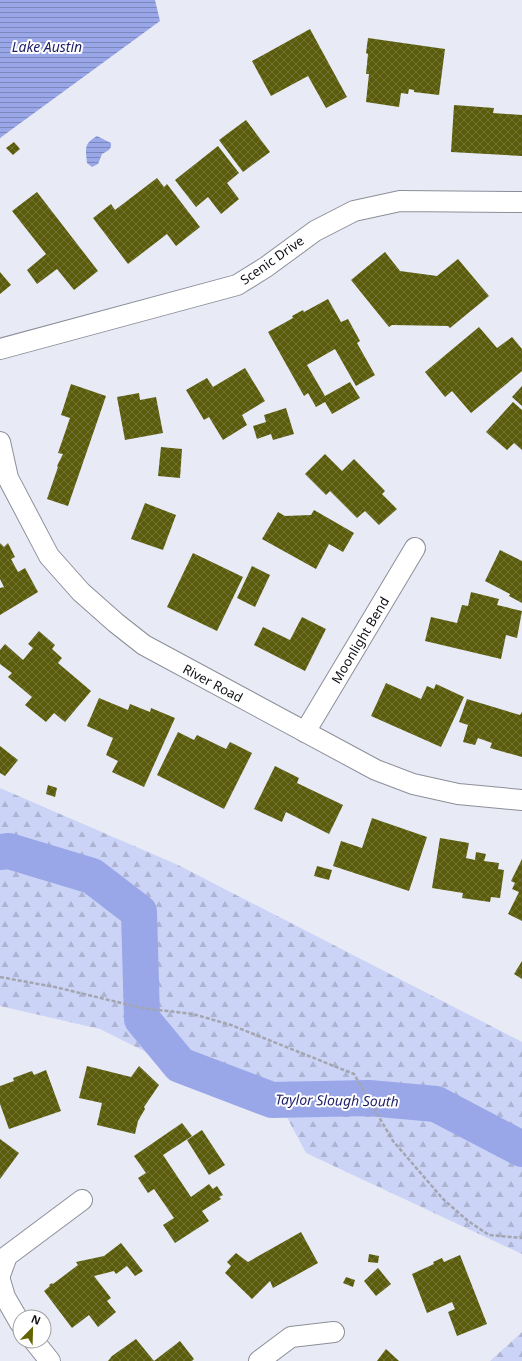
<svg xmlns="http://www.w3.org/2000/svg" width="522" height="1361" viewBox="0 0 522 1361" font-family="'Noto Sans',sans-serif">
<style>
.forest{fill:url(#forest-firs)}
.water{fill:url(#water-rules)}
.lines{fill:none;stroke-linecap:round;stroke-linejoin:round}
.river{stroke:#99a6e8;stroke-width:36}
.building{fill:url(#building-cross-hatch)}
.minor-casing{stroke:#8c8f99;stroke-width:22}
.path{stroke:#a4a6af;stroke-width:2.5;stroke-dasharray:4 2;stroke-linecap:butt}
.minor{stroke:#fff;stroke-width:20}
.labels{text-anchor:middle;dominant-baseline:central;stroke-width:4;stroke-linejoin:round;paint-order:stroke}
.street-label{font-size:13px;fill:#0e0f13;stroke:#fff}
.water-label{font-size:14px;font-style:italic;fill:#1e1f69;stroke:#fff}
</style>
<defs>
<pattern id="forest-firs" width="22" height="20" patternUnits="userSpaceOnUse"><rect width="22" height="20" fill="#cbd3f6"/><path d="M5 1l3.5 6h-7zM16 11l3.5 6h-7z" fill="#adb4d2"/></pattern>
<pattern id="water-rules" width="6" height="5" patternUnits="userSpaceOnUse"><rect width="6" height="5" fill="#99a6e8"/><path d="M0 2.5h6" fill="none" stroke="#7b86bb"/></pattern>
<pattern id="building-cross-hatch" width="8" height="8" patternUnits="userSpaceOnUse"><rect width="8" height="8" fill="#5a5c0b"/><path d="M0 0l8 8M0 8l8-8" fill="none" stroke="#717336"/></pattern>
</defs>
<rect width="100%" height="100%" fill="#e8ebf6"/>
<!-- forest -->
<g class="forest">
<path d="M0 788 178 865 522 1042V1254L306 1153 282 1108 180 1069 100 1029 0 1006Z"/>
<path d="M522 1332V1361H490Z"/>
</g>
<!-- water -->
<g class="water">
<path d="M0 0H155L160 21 0 138Z"/>
<path d="M97 136 111 143C112 150 107 151 102 154L98 164 92 167 87 163C86 149 83 144 97 136Z"/>
</g>
<g class="lines">
<!-- river -->
<path class="river" d="M0 852 9 851 92 876 139 912 142 1019 180 1065 272 1100 369 1098 436 1104 522 1149"/>
</g>
<!-- building -->
<g class="building">
<path d="M310 29 347 97 326 108 308 76 271 96 252 61Z"/>
<path d="M368 38 445 49 439 95 414 92V90L409 89 408 94 401 93 399 107 366 102 369 74H366L368 54 366 53Z"/>
<path d="M454 105 494 108 493 113 522 115V156L451 152Z"/>
<path d="M246 120 270 152 243 172 219 140Z"/>
<path d="M14 142 20 149 13 155 6 148Z"/>
<path d="M218 146 239 173 227 183 239 199 221 214 208 197 196 207 175 180Z"/>
<path d="M157 178 164 187 167 184 200 227 176 246 167 234 128 264 93 218 111 204 115 210Z"/>
<path d="M37 192 98 271 74 290 57 269 37 284 27 270 46 254 12 211Z"/>
<path d="M385 252 400 271 437 276 458 259 489 296 450 328 448 326 392 325 389 327 351 280Z"/>
<path d="M0 272 11 285 0 294Z"/>
<path d="M328 299 341 322 348 319 360 341 357 343 375 375 356 386 335 349 307 365 325 396 350 382 360 398 332 414 325 402 316 407 308 393 304 396 268 332 293 318 292 316 303 310 304 312Z"/>
<path d="M479 327 497 348 512 337 522 349V371L471 413 452 391 445 397 425 372Z"/>
<path d="M245 368 265 401 242 415 247 425 223 440 209 417 204 420 186 390 207 378 213 387Z"/>
<path d="M71 384 106 396 68 506 47 499 58 467 57 466 63 454 58 453 70 418 61 415Z"/>
<path d="M522 386V406L512 397Z"/>
<path d="M139 393 140 400 156 397 163 433 125 440 117 397Z"/>
<path d="M513 402 522 410V450L514 443 507 450 486 432Z"/>
<path d="M286 408 294 434 273 440 271 434 257 439 253 426 266 422 264 415Z"/>
<path d="M161 447 182 449 180 478 158 476Z"/>
<path d="M325 454 342 471 354 459 385 491 382 494 397 509 379 525 365 511 357 518 330 491 326 495 305 474Z"/>
<path d="M145 503 176 515 163 550 131 539Z"/>
<path d="M314 510 354 533 343 552 329 544 316 569 262 539 278 512 285 516 311 515Z"/>
<path d="M0 543 4 547 8 543 15 557 11 559 18 572 25 568 38 592 0 615V588L4 587 0 579Z"/>
<path d="M500 550 522 561V603L509 596 510 594 485 581Z"/>
<path d="M193 553 243 577 217 631 167 607Z"/>
<path d="M252 566 270 575 255 607 237 598Z"/>
<path d="M471 592 499 599 497 605 522 611 517 638 506 635 501 659 425 641 431 617 457 623 462 605 468 606Z"/>
<path d="M302 617 326 629 305 671 254 645 263 627 290 640Z"/>
<path d="M39 631 55 645 52 649 62 658 58 663 91 691 65 722 54 713 46 722 30 709 25 705 32 697 8 677 12 673 0 664V650L5 644 23 660 33 648 28 644Z"/>
<path d="M386 683 421 699 427 686 434 689 436 684 464 697 441 747 371 716Z"/>
<path d="M99 698 128 710 130 704 150 712 151 708 175 718 144 787 112 772 118 761 106 755 113 738 87 726Z"/>
<path d="M467 699 520 715 522 712V757L490 748 492 743 478 738 475 745 463 742 468 725 459 722Z"/>
<path d="M178 732 194 740 197 735 226 749 230 742 252 753 224 809 157 775Z"/>
<path d="M0 746 18 760 5 776 0 773Z"/>
<path d="M275 766 299 778 297 783 343 805 329 834 286 812 282 822 254 809Z"/>
<path d="M48 785 57 788 55 797 46 794Z"/>
<path d="M372 818 427 837 409 891 333 866 341 841 362 848Z"/>
<path d="M440 838 469 843 466 858 475 860 476 852 486 854 484 861 499 863 498 869 504 870 500 898 491 897 490 902 462 898 463 893 432 888Z"/>
<path d="M522 859V921L508 914 519 892 512 889 515 883 511 881Z"/>
<path d="M317 866 332 870 329 880 314 876Z"/>
<path d="M522 961V979L514 974Z"/>
<path d="M87 1066 131 1077 139 1066 159 1085 144 1107 145 1109 138 1121 135 1134 97 1125 102 1103 79 1098Z"/>
<path d="M46 1070 61 1111 9 1129 0 1104V1086L14 1081 13 1078 32 1071 34 1075Z"/>
<path d="M182 1123 192 1136 163 1155 191 1197 209 1184 213 1189 217 1186 223 1195 219 1197 221 1199 202 1211 209 1221 175 1243 163 1225 174 1218 154 1189 148 1193 138 1178 146 1173 134 1156Z"/>
<path d="M202 1130 225 1165 209 1175 187 1140Z"/>
<path d="M0 1139 19 1153 0 1179Z"/>
<path d="M301 1232 318 1263 273 1288 270 1281 252 1299 225 1273 231 1266 227 1262 236 1253 248 1262Z"/>
<path d="M121 1243 143 1271 135 1276 127 1266 116 1274 114 1271 94 1276 111 1298 107 1301 116 1312 98 1327 89 1315 72 1328 44 1291 50 1286 49 1285 52 1283 53 1284 78 1265 76 1262 104 1256Z"/>
<path d="M369 1254 379 1256 378 1263 368 1262Z"/>
<path d="M460 1255 487 1324 457 1336 448 1312 455 1309 452 1302 427 1313 412 1274 434 1264 433 1262 442 1258 444 1262Z"/>
<path d="M378 1268 391 1284 376 1296 364 1281Z"/>
<path d="M346 1277 355 1280 353 1287 343 1283Z"/>
<path d="M136 1339 154 1361H108L112 1356Z"/>
<path d="M180 1341 194 1359 192 1361H154Z"/>
<path d="M386 1349 399 1361H377Z"/>
</g>
<g class="lines">
<defs>
<g id="minor">
<path d="M0 349 237 285 266 267 315 231 354 211 400 201 522 202"/>
<path d="M0 442 8 478 49 556 81 592 116 623 144 645 376 770 413 784 458 794 522 800"/>
<path d="M305 732 415 548"/>
<path d="M0 1275 7 1256 82 1200"/>
<path d="M0 1280 5 1297 20 1323"/>
<path d="M34 1341 50 1361"/>
<path d="M259 1361 291 1337 334 1332"/>
</g>
</defs>
<!-- minor casing -->
<use href="#minor" class="minor-casing"/>
<!-- path -->
<path class="path" d="M0 977 55 987 142 1008 193 1014 231 1025 354 1074 393 1141 443 1199 468 1221 489 1235 522 1238"/>
<!-- minor -->
<use href="#minor" class="minor"/>
</g>
<g class="labels">
<!-- street labels -->
<g class="street-label">
<text transform="translate(272 260) rotate(-35)">Scenic Drive</text>
<text transform="translate(360 640) rotate(-59)">Moonlight Bend</text>
<text transform="translate(213 683) rotate(28)">River Road</text>
</g>
<!-- water labels -->
<g class="water-label">
<text x="47" y="46">Lake Austin</text>
<text transform="translate(337 1100) rotate(1)">Taylor Slough South</text>
</g>
</g>
<!-- north arrow -->
<g transform="translate(32 1329) rotate(23)"><circle r="19" fill="#ffffff" stroke="#9f9fa1"/>
<path d="M0-3L7 15L0 10L-7 15Z" fill="#636500"/>
<text y="-6" font-size="11" font-weight="bold" text-anchor="middle" fill="#0e0f13">N</text>
</g>
</svg>
